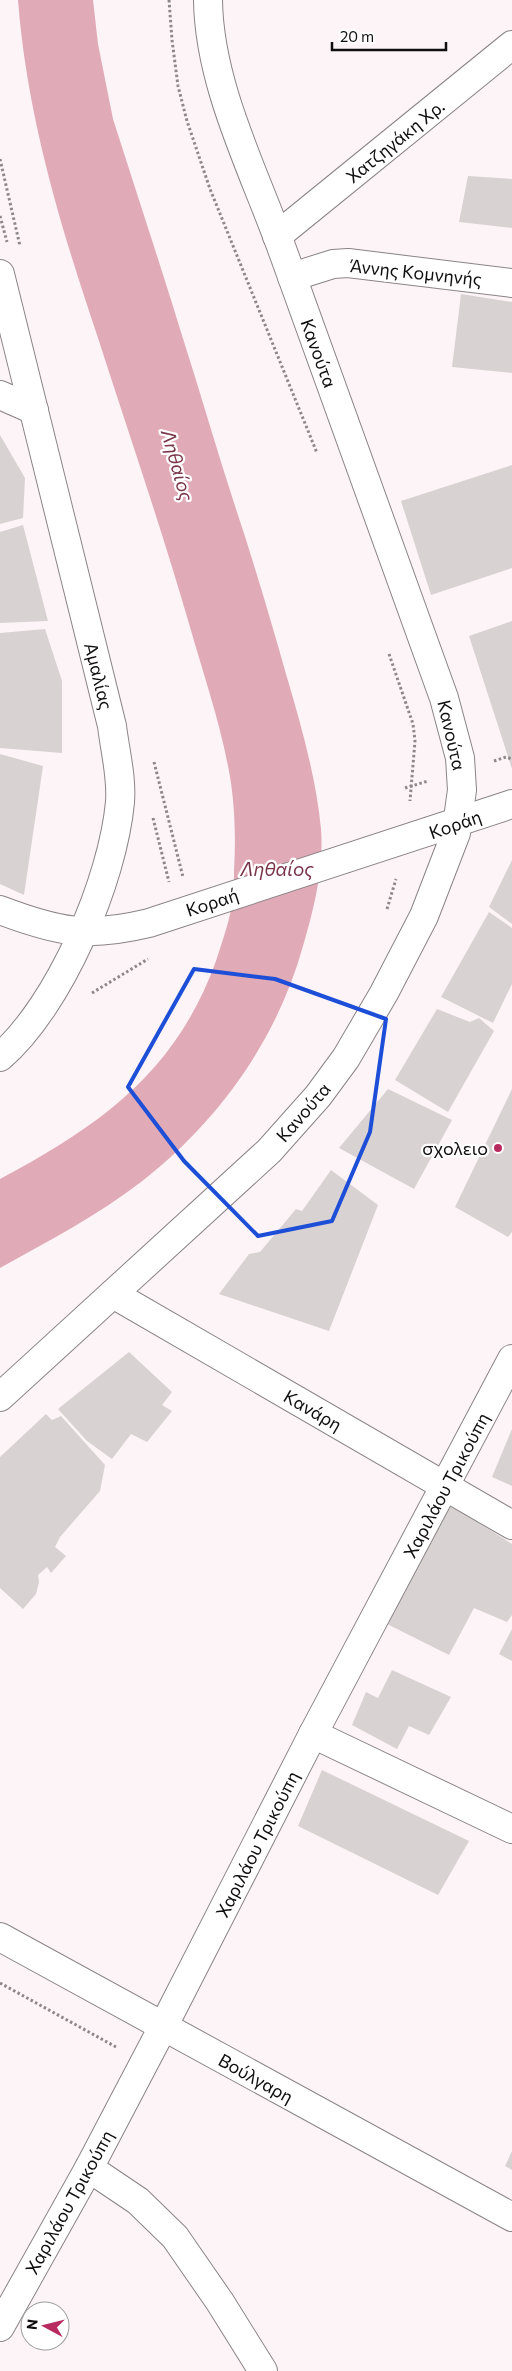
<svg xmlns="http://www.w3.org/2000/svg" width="512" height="2371" viewBox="0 0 512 2371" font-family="Commissioner,sans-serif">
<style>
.water{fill:#e1aab7}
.building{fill:#d9d2d3}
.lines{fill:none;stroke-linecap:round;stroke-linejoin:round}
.street-casing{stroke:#8b8486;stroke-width:30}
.secondary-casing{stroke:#8b8486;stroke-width:30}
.path{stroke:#8e8889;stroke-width:3;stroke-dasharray:2.5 2.5;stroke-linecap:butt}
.street{stroke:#fff;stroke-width:28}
.secondary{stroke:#fff;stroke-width:28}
.marked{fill:none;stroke:#1d4ed8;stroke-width:4;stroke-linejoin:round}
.poi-dot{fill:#b72b61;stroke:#fff;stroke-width:2}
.labels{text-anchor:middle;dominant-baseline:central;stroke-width:4.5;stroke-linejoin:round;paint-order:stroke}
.street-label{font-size:18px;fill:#100e0e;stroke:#fff}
.poi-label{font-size:18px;fill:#100e0e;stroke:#fff;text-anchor:end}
.water-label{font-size:19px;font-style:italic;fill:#79354a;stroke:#fff}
</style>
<rect width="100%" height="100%" fill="#fcf4f6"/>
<!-- water -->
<path class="water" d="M18 0H93L98 44 113 119C137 194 162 270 185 345 202 398 217 451 234 503 253 560 270 617 286 674 301 725 316 777 321 829 324 869 314 908 303 946 277 1040 218 1122 141 1182 97 1216 48 1241 0 1268V1179C101 1125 176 1072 216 961 222 942 229 923 232 904 234 893 234 882 234 871 236 837 235 800 228 766 219 719 203 673 190 627 162 530 129 434 98 338 61 228 27 117 18 0Z"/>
<!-- building -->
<g class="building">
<path d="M468 176 512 179V228L459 222Z"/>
<path d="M461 294 512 302V373L452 367Z"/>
<path d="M0 435 25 478 23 518 0 524Z"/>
<path d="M512 465V568L431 595 401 501Z"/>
<path d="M23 525 48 621 0 623V532Z"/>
<path d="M512 621V769L469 636Z"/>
<path d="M45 629 62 681V753L0 748V633Z"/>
<path d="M0 754 43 766 24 895 0 884Z"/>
<path d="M512 860V924L489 907Z"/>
<path d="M489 912 512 928V984L493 1023 441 997Z"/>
<path d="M437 1009 470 1022 479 1018 494 1031 448 1112 395 1080Z"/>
<path d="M388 1089 452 1120 414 1189 339 1148Z"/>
<path d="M512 1089V1232L508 1237 455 1207Z"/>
<path d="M331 1170 378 1205 329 1331 219 1294 249 1254 260 1252 296 1209 302 1211Z"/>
<path d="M129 1352 172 1392 162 1405 172 1411 147 1442 131 1434 112 1459 87 1441 58 1409Z"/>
<path d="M46 1414 52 1420 61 1416 105 1465 100 1491 60 1537 55 1547 66 1556 51 1573 47 1567 38 1575 39 1582 36 1594 23 1609 0 1588V1457Z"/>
<path d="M512 1429V1486L492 1477Z"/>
<path d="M448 1503 512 1544V1615L507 1622 474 1608 449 1655 385 1623Z"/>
<path d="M512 1629V1661L499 1654Z"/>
<path d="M392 1670 451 1697 429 1735 409 1726 397 1749 352 1725 366 1692 378 1698Z"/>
<path d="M322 1770 469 1841 438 1895 298 1826Z"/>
<path d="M512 2151V2170L505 2166Z"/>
</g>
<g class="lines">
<defs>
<g id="street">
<path d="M277 236 512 45"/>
<path d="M292 277 333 264 348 263 512 283"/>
<path d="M313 1734 512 1829"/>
<path d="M89 2168 138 2201 175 2237 220 2302 263 2371"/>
<path d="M0 2327 89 2168 163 2027 313 1734 512 1359"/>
</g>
<g id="secondary">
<path d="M0 274 112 726C115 751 122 777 120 802 113 880 60 1005 0 1057"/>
<path d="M0 395 34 410"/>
<path d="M0 910C58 932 87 938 149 923L512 804"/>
<path d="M113 1294 512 1525"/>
<path d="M0 1397 269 1151 318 1096 346 1058 384 993 424 916 456 833 462 790 460 758 444 698C390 549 336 399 282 249 254 171 209 85 208 0"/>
<path d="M0 1937 512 2217"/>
</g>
</defs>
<!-- street casing -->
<use href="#street" class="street-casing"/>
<!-- secondary casing -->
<use href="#secondary" class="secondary-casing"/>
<!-- path -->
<g class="path">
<path d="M169 0 172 40 178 86 187 121 210 189 317 453"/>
<path d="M0 159 20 246"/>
<path d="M0 216 7 242"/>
<path d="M389 654 413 724 415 741 410 801"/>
<path d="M494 761 506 757 512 759"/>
<path d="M154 762 183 877"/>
<path d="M405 788 428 781"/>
<path d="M153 818 169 882"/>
<path d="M387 909 396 879"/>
<path d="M92 993 148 959"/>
<path d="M0 1983 116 2047"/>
</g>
<!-- street -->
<use href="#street" class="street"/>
<!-- secondary -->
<use href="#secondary" class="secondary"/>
</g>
<!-- marked area -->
<path class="marked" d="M194 969 275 979 386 1019 370 1132 332 1221 258 1236 184 1161 128 1087Z"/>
<!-- markers -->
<circle class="poi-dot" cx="498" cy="1148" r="5"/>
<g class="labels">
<!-- street labels -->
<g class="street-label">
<text transform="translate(395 141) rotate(-39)">Χατζηγάκη Χρ.</text>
<text transform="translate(416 272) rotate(6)">Άννης Κομνηνής</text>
<text transform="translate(319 353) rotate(70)">Κανούτα</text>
<text transform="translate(99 676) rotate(76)">Αμαλίας</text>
<text transform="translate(452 735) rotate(77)">Κανούτα</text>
<text transform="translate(455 824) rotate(-19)">Κοράη</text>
<text transform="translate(212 902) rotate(-18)">Κοραή</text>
<text transform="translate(303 1112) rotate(-49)">Κανούτα</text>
<text transform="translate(313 1410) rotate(30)">Κανάρη</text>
<text transform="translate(446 1485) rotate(-62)">Χαριλάου Τρικούπη</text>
<text transform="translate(257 1844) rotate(-63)">Χαριλάου Τρικούπη</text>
<text transform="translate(256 2078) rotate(29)">Βούλγαρη</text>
<text transform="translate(69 2202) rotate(-61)">Χαριλάου Τρικούπη</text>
</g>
<!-- poi labels -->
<g class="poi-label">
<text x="488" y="1148">σχολειο</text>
</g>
<!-- water labels -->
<g class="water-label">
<text transform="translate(178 465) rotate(74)">Ληθαίος</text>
<text x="277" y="868">Ληθαίος</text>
</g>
</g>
<!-- north arrow -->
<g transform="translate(45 2326) rotate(277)"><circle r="24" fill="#ffffff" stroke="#9f9f9f"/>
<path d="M0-4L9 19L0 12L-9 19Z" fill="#b72b61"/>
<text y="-8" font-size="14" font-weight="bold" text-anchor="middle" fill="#100e0e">N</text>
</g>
<!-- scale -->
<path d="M332 42v8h114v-8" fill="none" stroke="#100e0e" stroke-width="2.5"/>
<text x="340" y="42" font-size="15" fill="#100e0e" stroke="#ffffff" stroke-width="4" paint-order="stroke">20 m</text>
</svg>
